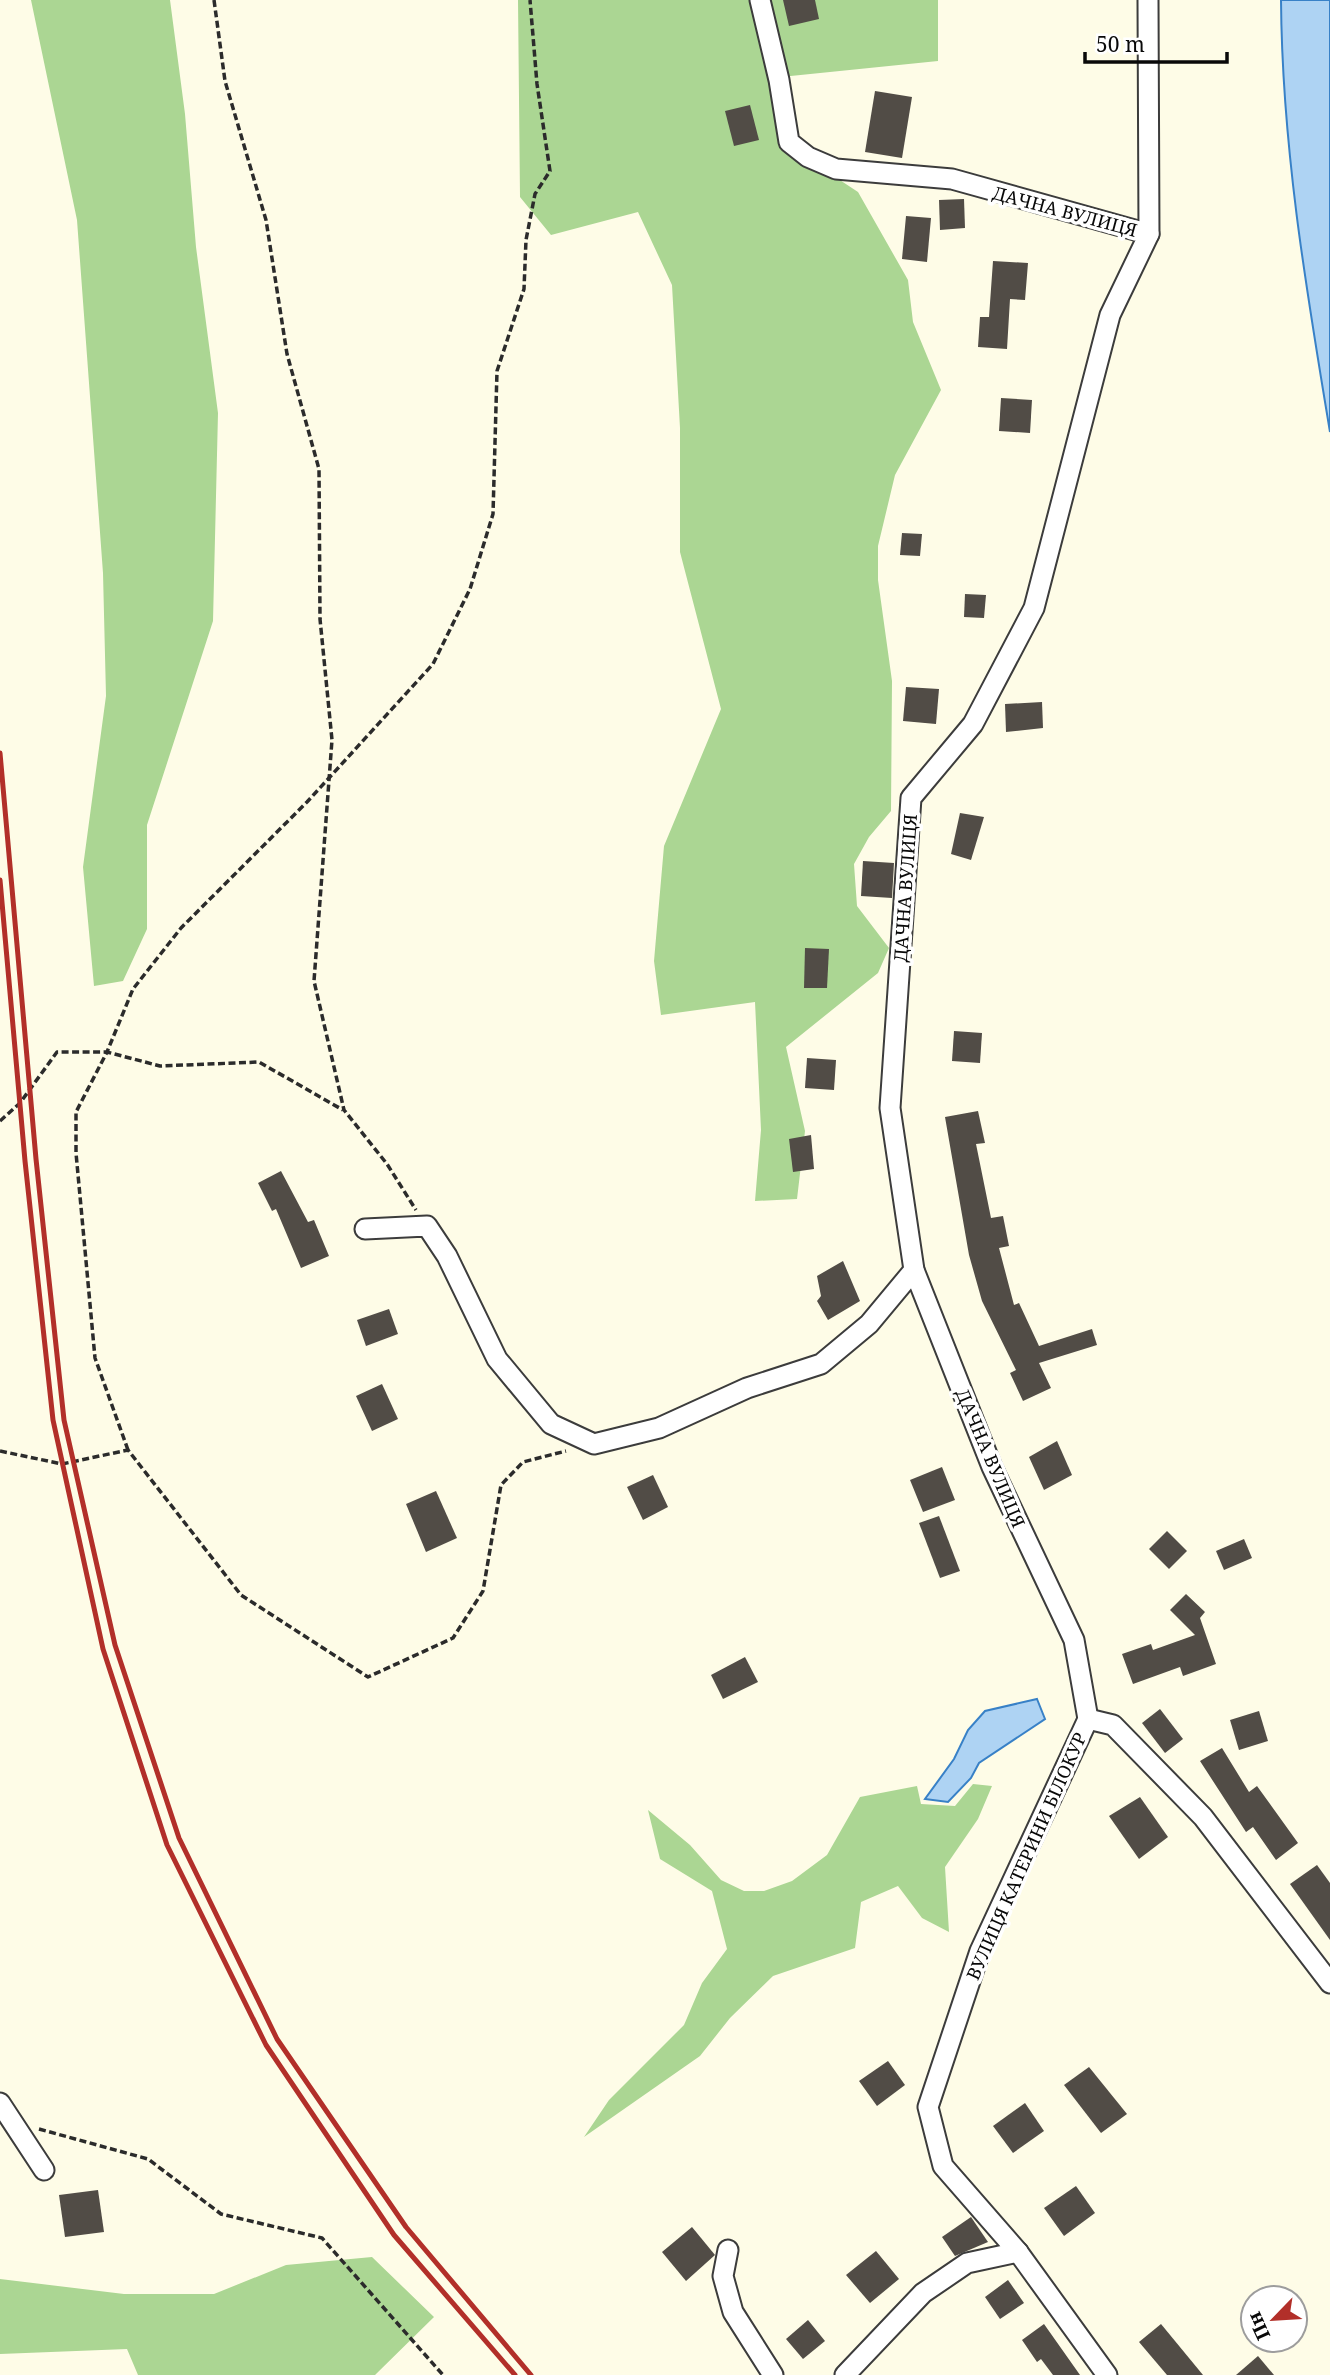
<svg xmlns="http://www.w3.org/2000/svg" width="1330" height="2375" viewBox="0 0 1330 2375" font-family="'Noto Serif',serif">
<style>
.forest{fill:#abd693}
.water{fill:#aed3f3;stroke:#3881c7;stroke-width:2}
.building{fill:#514c46}
.lines{fill:none;stroke-linecap:round;stroke-linejoin:round}
.minor-casing{stroke:#3c3c3c;stroke-width:23}
.path{stroke:#2b2b2b;stroke-width:3.5;stroke-dasharray:7 3.5;stroke-linecap:butt}
.minor{stroke:#fff;stroke-width:19}
.rail{stroke:#b22f29;stroke-width:5}
.labels{text-anchor:middle;dominant-baseline:central;stroke-width:7;stroke-linejoin:round;paint-order:stroke}
.street-label{font-size:18px;fill:#090909;stroke:#fff}
</style>
<rect width="100%" height="100%" fill="#fefce7"/>
<!-- forest -->
<g class="forest">
<path d="M31 0H170L185 114 196 247 218 413 213 621 147 825V929L123 981 94 986 83 867 106 696 103 573 77 220Z"/>
<path d="M518 0H938V61L771 78 808 159 858 192 908 280 913 322 941 390 895 475 878 546V580L892 681 891 811 869 837 854 864 857 906 889 948 878 973 786 1047 805 1131 797 1199 755 1201 761 1130 755 1002 661 1015 654 961 664 846 721 709 680 552V428L672 285 638 212 551 235 520 197Z"/>
<path d="M973 1784 992 1786 978 1819 945 1867 949 1932 922 1918 898 1886 861 1902 855 1948 773 1976 730 2018 700 2056 584 2137 609 2100 684 2025 702 1983 727 1949 712 1891 660 1859 648 1810 690 1845 721 1880 744 1891H764L792 1881 827 1855 860 1797 917 1786 921 1804 955 1806Z"/>
<path d="M372 2257 434 2317 375 2375H138L127 2349 0 2354V2279L124 2294H214L286 2265Z"/>
</g>
<!-- water -->
<g class="water">
<path d="M1281 0H1330V432C1306 288 1282 146 1281 0Z"/>
<path d="M1037 1699 1045 1719 979 1763 971 1778 948 1802 925 1799 954 1759 968 1730 985 1711Z"/>
</g>
<!-- building -->
<g class="building">
<path d="M783 0H815L819 19 789 26Z"/>
<path d="M875 91 912 97 902 158 865 152Z"/>
<path d="M750 105 759 140 734 146 725 111Z"/>
<path d="M964 199 965 228 940 230 939 200Z"/>
<path d="M906 216 931 218 927 262 902 259Z"/>
<path d="M993 261 1028 263 1025 300 1010 299 1007 349 978 347 980 317H989Z"/>
<path d="M1001 398 1032 400 1030 433 999 431Z"/>
<path d="M902 533 922 534 920 556 900 555Z"/>
<path d="M965 594 986 595 984 618 964 617Z"/>
<path d="M906 687 939 689 936 724 903 721Z"/>
<path d="M1042 702 1043 728 1006 732 1005 704Z"/>
<path d="M960 813 984 817 971 860 951 854Z"/>
<path d="M863 861 894 863 892 898 861 896Z"/>
<path d="M805 948 829 949 827 988H804Z"/>
<path d="M954 1031 982 1033 980 1063 952 1061Z"/>
<path d="M807 1058 836 1060 834 1090 805 1088Z"/>
<path d="M978 1111 985 1143 976 1144 991 1218 1003 1216 1009 1246 999 1248 1014 1305 1019 1303 1039 1346 1092 1329 1097 1345 1039 1363 1051 1388 1023 1401 1010 1373 1016 1370 982 1301 969 1255 945 1117Z"/>
<path d="M811 1135 814 1169 793 1172 789 1139Z"/>
<path d="M281 1171 308 1222 314 1220 329 1256 301 1268 276 1209 272 1211 258 1183Z"/>
<path d="M843 1261 860 1301 828 1320 817 1301 821 1296 817 1276Z"/>
<path d="M389 1309 398 1334 366 1346 357 1320Z"/>
<path d="M382 1384 398 1419 372 1431 356 1396Z"/>
<path d="M1057 1441 1072 1475 1044 1490 1029 1457Z"/>
<path d="M942 1467 955 1500 923 1512 910 1480Z"/>
<path d="M653 1475 668 1507 643 1520 627 1487Z"/>
<path d="M436 1491 457 1538 426 1552 406 1504Z"/>
<path d="M939 1516 960 1571 940 1578 919 1523Z"/>
<path d="M1167 1531 1187 1551 1169 1569 1149 1549Z"/>
<path d="M1244 1539 1252 1558 1224 1570 1216 1551Z"/>
<path d="M1186 1594 1205 1612 1200 1618 1216 1664 1183 1676 1180 1667 1133 1684 1122 1654 1151 1644 1153 1650 1195 1635 1170 1610Z"/>
<path d="M745 1657 758 1682 723 1699 711 1675Z"/>
<path d="M1160 1709 1183 1739 1165 1753 1142 1723Z"/>
<path d="M1259 1711 1268 1741 1239 1750 1230 1720Z"/>
<path d="M1222 1748 1249 1792 1257 1786 1298 1843 1276 1860 1253 1827 1246 1832 1200 1761Z"/>
<path d="M1140 1797 1168 1837 1139 1859 1109 1816Z"/>
<path d="M1317 1865 1330 1883V1940L1290 1884Z"/>
<path d="M888 2061 905 2085 877 2106 859 2081Z"/>
<path d="M1089 2067 1127 2114 1101 2133 1064 2085Z"/>
<path d="M1025 2103 1044 2131 1013 2153 993 2126Z"/>
<path d="M1076 2186 1095 2213 1064 2236 1044 2208Z"/>
<path d="M98 2190 104 2232 65 2237 59 2195Z"/>
<path d="M971 2217 988 2242 955 2256 942 2237Z"/>
<path d="M692 2227 715 2255 686 2281 662 2252Z"/>
<path d="M876 2251 899 2279 870 2303 846 2275Z"/>
<path d="M1008 2280 1024 2303 1000 2319 985 2297Z"/>
<path d="M808 2320 825 2341 803 2359 786 2339Z"/>
<path d="M1044 2324 1080 2375H1053L1041 2359 1037 2362 1022 2340Z"/>
<path d="M1161 2324 1203 2375H1167L1139 2342Z"/>
<path d="M1258 2356 1274 2375H1236Z"/>
</g>
<g class="lines">
<defs>
<g id="minor">
<path d="M760 0 779 80 789 142 808 157 836 169 952 179 1149 234"/>
<path d="M365 1229 427 1226 447 1256 497 1359 551 1424 594 1444 659 1428 747 1388 821 1364 869 1324 914 1270"/>
<path d="M1088 1719 1074 1640 992 1467 914 1270 890 1108 911 798 973 724 1034 608 1110 315 1149 234 1148 0"/>
<path d="M1088 1719 980 1951 928 2107 943 2166 1018 2252 1107 2375"/>
<path d="M1088 1719 1113 1725 1203 1817 1330 1983"/>
<path d="M0 2103 44 2170"/>
<path d="M728 2250 723 2276 733 2312 773 2375"/>
<path d="M845 2375 923 2293 967 2263 1018 2252"/>
</g>
</defs>
<!-- minor casing -->
<use href="#minor" class="minor-casing"/>
<!-- path -->
<g class="path">
<path d="M214 0 225 81 266 220 287 354 319 469 320 619 332 740 314 981 344 1110 387 1164 416 1210"/>
<path d="M0 1121 20 1103 57 1052H107L133 989 181 928 307 802 433 664 470 589 493 514 497 371 524 289 526 240 535 194 550 171 537 84 530 0"/>
<path d="M128 1450 95 1358 76 1153V1112L107 1052 160 1066 259 1062 343 1110"/>
<path d="M0 1451 62 1464 128 1450 241 1595 368 1677 453 1638 483 1591 501 1485 523 1462 566 1451"/>
<path d="M39 2129 148 2159 221 2214 322 2238 443 2375"/>
</g>
<!-- minor -->
<use href="#minor" class="minor"/>
<!-- rail -->
<g class="rail">
<path d="M0 753 36 1159 64 1420 115 1645 179 1838 277 2039 406 2227 531 2375"/>
<path d="M0 880 25 1161 53 1420 103 1649 167 1845 266 2045 394 2235 515 2375"/>
</g>
</g>
<g class="labels">
<!-- street labels -->
<g class="street-label">
<text transform="translate(1065 211) rotate(15)">ДАЧНА ВУЛИЦЯ</text>
<text transform="translate(905 888) rotate(-86)">ДАЧНА ВУЛИЦЯ</text>
<text transform="translate(991 1458) rotate(67)">ДАЧНА ВУЛИЦЯ</text>
<text transform="translate(1026 1856) rotate(-66)">ВУЛИЦЯ КАТЕРИНИ БІЛОКУР</text>
</g>
</g>
<!-- north arrow -->
<g transform="translate(1274 2319) rotate(245)"><circle r="33" fill="#ffffff" stroke="#9d9d9d" stroke-width="2"/>
<path d="M0-5L12 26L0 18L-12 26Z" fill="#b22f29"/>
<text y="-10" font-size="19" font-weight="bold" text-anchor="middle" fill="#090909">Пн</text>
</g>
<!-- scale -->
<path d="M1085 52v10h142v-10" fill="none" stroke="#090909" stroke-width="3.5"/>
<text x="1096" y="52" font-size="21" fill="#090909" stroke="#ffffff" stroke-width="5" paint-order="stroke">50 m</text>
</svg>
